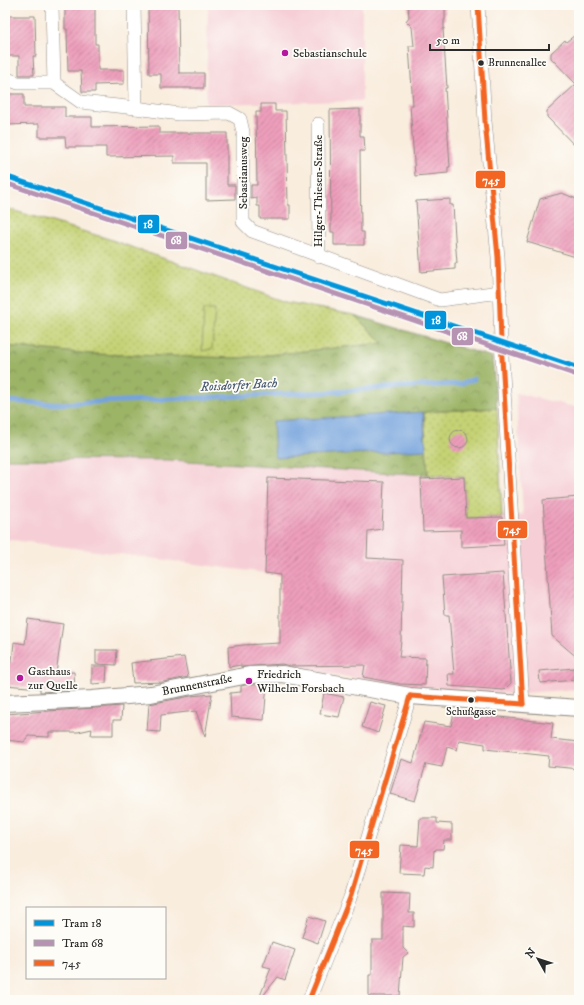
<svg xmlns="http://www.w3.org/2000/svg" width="584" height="1005" viewBox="0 0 584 1005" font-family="'IM FELL DW Pica',serif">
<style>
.built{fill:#f6cfd6}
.green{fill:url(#green-dots);stroke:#787e50}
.forest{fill:url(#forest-crowns);stroke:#647048}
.pitch{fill:#c5d274;stroke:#787e50}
.water{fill:#74a3dd;stroke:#506784}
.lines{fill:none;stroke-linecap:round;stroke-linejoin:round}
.stream{stroke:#74a3dd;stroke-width:5}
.building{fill:url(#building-hatch)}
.minor-casing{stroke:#928c84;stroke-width:14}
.tertiary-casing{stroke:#928c84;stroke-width:18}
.minor{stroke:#fff;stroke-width:13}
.tertiary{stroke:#fff;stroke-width:16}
.bus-1-casing{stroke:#fdfcf7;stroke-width:8}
.bus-1{stroke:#f26522;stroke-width:5}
.tram-1-casing{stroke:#fdfcf7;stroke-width:8}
.tram-2-casing{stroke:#fdfcf7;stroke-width:8}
.tram-1{stroke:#0095da;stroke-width:5}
.tram-2{stroke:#b692b3;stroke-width:5}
.poi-dot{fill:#b5179e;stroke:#fdfcf7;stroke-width:1.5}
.bus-dot{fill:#2b2b2b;stroke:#fdfcf7;stroke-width:1.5}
.labels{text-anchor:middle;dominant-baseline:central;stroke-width:3.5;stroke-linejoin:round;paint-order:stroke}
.bus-label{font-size:11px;fill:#2b2b2b;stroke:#fdfcf7;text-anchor:start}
.poi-label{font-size:12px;fill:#2b2b2b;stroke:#fdfcf7;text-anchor:start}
.street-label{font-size:12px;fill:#2b2b2b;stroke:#fdfcf7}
.water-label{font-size:13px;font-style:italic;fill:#485b72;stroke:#fdfcf7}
.line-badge{stroke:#fdfcf7;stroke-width:1.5}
.badge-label{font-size:11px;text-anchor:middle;font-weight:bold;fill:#fff}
</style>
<defs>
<pattern id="green-dots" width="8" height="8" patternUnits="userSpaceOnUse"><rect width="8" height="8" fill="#c5d274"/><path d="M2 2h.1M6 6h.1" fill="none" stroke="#a9b465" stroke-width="1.8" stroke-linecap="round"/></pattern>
<pattern id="forest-crowns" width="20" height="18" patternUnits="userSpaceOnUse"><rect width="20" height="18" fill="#9cb466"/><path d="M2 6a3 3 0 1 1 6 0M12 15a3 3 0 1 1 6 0" fill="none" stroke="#7f9354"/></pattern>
<pattern id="building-hatch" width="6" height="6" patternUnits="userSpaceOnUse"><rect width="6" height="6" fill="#ee9fbc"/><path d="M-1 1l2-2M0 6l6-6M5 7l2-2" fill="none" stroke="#c18299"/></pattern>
</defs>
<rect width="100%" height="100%" fill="#fdfcf7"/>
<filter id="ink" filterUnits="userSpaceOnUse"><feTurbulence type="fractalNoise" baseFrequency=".025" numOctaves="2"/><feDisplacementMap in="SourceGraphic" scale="8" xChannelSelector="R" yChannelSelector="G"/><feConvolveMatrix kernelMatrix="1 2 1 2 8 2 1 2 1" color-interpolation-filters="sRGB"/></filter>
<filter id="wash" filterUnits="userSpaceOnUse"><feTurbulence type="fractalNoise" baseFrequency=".012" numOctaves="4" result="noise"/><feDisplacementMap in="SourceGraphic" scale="16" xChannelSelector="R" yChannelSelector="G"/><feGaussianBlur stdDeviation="0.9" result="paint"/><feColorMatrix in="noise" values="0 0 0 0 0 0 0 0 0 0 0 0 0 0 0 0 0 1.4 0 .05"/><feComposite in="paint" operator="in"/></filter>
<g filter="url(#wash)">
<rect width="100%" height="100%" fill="#f9edde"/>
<!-- built -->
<g class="built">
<path d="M208 5H362V101L206 104Z"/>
<path d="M516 393 579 408V689L509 694 393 684 280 666V575L5 539V459L169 460 464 477 466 518 523 515Z"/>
</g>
<!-- green -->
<g class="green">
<path d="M5 208 109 239 286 302 354 315 383 343 239 358 90 354 5 346Z"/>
<path d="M497 408 502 517 466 518 464 477 428 475 423 412Z"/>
</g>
<!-- forest -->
<path class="forest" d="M354 315 492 357 497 408 424 412 428 475 169 460 5 459V346L90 354 239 358 383 343Z"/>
<!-- pitch -->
<path class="pitch" d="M204 309H215L212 349 202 351Z"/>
<!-- water -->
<path class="water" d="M423 412 426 450 275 458 273 421Z"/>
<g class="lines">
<!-- stream -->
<path class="stream" d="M5 401 55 404 332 392 395 387 461 384 474 379"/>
</g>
<g id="blocks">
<!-- building -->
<g class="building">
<path d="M65 5H95V44H98V70H124V84L95 85V92H82L81 71H68L67 29H65Z"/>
<path d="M148 5H178L179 73H204V88H161V74H149Z"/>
<path d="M408 5H445V20H444V29H443L447 88H445L450 167H448V173L415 176 410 105H413L409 46H414L412 27 406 21 409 17Z"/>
<path d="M5 16H35L36 56H33L34 75H19V56H6Z"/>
<path d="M579 32V150L547 117V111L576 84 551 58V53L565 40 566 42Z"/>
<path d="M5 94H24V107H65V117H92V127L159 126V133H227V185H235V199L206 200V163H174V156L106 157V147H66L65 137H39V124L5 125Z"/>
<path d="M261 104H275V111H286L288 205H290V219H260V206H257V198L251 199V185H257L256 112H261Z"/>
<path d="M360 109V136H364L365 151H360L361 232H364V245H334V232H331L330 110Z"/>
<path d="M562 193 579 200V258L527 242 540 199Z"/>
<path d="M450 199V205H453L455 237 457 263H455V269L421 272 416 201Z"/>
<circle cx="459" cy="439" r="9"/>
<path d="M464 477 466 518 502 517 504 545 461 547V530L423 531 421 479Z"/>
<path d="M268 478 384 482 382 529 368 531 367 558 403 560 401 641 399 657 426 658 425 685 400 684 363 677 365 665 289 666 282 664 241 667V665L229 667 228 647 243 645 280 643V575L265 573Z"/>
<path d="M579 497V659L552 636 543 500Z"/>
<path d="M503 573 511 683 504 690 449 686 448 674H454L449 615H445L442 577Z"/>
<path d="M28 619 63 624 56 673 74 672 75 690 40 692V688L5 685V661L12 662 14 642 25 644Z"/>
<path d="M96 650H117L116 665 96 664Z"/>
<path d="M184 657 188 677 164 682 133 683 131 663Z"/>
<path d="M92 666H107L106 683 92 684Z"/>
<path d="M575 668 576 680 540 683 539 671Z"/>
<path d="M250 684H267L264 720 231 717 230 693 241 692V686Z"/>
<path d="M324 693 344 697 339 717 320 714Z"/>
<path d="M212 694 205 737 196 711 161 715 160 732 147 731 149 704 191 696Z"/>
<path d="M370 702 386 706 378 733 362 727Z"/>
<path d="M122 706 121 720H113V735H91L92 729 78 732H49V737L28 736 24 742 5 740V714Z"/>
<path d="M454 713 482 715 553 723 551 739 579 742V769L548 766 549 756 485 749V744L459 740 457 750 447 747 442 767 426 764 415 801 390 794 401 759 413 763 424 722 451 726Z"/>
<path d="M420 818H437V823L452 824V840H444L443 849H436L435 851 434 850 433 867 425 866 424 874 399 873 401 845 418 846Z"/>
<path d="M383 893 410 894 409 913H414V927L403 926V948L408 953 403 957 400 996H369V975H372V940H383Z"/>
<path d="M309 916 325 921 318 943 302 937Z"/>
<path d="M272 942 295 950 285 980 278 977 262 997 260 996 271 968 263 966Z"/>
</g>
</g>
</g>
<g filter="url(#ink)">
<use href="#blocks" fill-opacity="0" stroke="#928c84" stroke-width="1"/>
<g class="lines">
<defs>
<g id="minor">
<path d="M52 5 54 83"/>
<path d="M134 5 136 108"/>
<path d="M478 5 485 121 498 257 501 341 523 704"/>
<path d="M5 78 18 83H54L81 102 136 108 179 114 229 113 240 119 243 132V222L252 231 440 300 500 292"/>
<path d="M318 124 319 257"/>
<path d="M309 1000 350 898 410 696"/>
</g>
<path id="tertiary" d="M5 703 92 699 151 694 249 675 282 674 410 696 579 708"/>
</defs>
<!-- minor casing -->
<use href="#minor" class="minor-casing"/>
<!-- tertiary casing -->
<use href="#tertiary" class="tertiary-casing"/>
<!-- minor -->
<use href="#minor" class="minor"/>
<!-- tertiary -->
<use href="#tertiary" class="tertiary"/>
<defs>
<g id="bus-1">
<path d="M478 5 485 121 498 257 501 341 523 704"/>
<path d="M410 696 523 704"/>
<path d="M309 1000 350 898 410 696"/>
</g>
</defs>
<!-- bus-1 casing -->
<use href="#bus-1" class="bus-1-casing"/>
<!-- bus-1 -->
<use href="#bus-1" class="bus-1"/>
<defs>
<path id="tram-1" d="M5 176 579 368"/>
<path id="tram-2" d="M5 183 577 375"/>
</defs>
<!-- tram-1 casing -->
<use href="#tram-1" class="tram-1-casing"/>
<!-- tram-2 casing -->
<use href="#tram-2" class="tram-2-casing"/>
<!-- tram-1 -->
<use href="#tram-1" class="tram-1"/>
<!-- tram-2 -->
<use href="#tram-2" class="tram-2"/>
</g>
</g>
<!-- markers -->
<g class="poi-dot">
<circle cx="285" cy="53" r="4"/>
<circle cx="20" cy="678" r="4"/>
<circle cx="249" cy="681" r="4"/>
</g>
<g class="bus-dot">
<circle cx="481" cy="63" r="3.5"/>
<circle cx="471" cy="700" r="3.5"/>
</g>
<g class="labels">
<!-- bus labels -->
<g class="bus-label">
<text x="488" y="63">Brunnenallee</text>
<text x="471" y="712" text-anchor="middle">Schußgasse</text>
</g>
<!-- poi labels -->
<g class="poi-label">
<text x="293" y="53">Sebastianschule</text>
<text x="28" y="671">Gasthaus<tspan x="28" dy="14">zur Quelle</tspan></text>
<text x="257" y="674">Friedrich<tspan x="257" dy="14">Wilhelm Forsbach</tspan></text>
</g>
<!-- street labels -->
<g class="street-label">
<text transform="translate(243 173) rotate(-90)">Sebastianusweg</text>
<text transform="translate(318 191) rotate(-90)">Hilger-Thiesen-Straße</text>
<text transform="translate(197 685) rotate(-11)">Brunnenstraße</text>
</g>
<!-- water labels -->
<g class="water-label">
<text transform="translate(239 385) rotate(-3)">Roisdorfer Bach</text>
</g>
</g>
<g class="line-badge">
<rect x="475" y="170" width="31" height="19" rx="4" fill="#f26522"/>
<rect x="137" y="214" width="23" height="20" rx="4" fill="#0095da"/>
<rect x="165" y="231" width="23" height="19" rx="4" fill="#b692b3"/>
<rect x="424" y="310" width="23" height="20" rx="4" fill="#0095da"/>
<rect x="451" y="327" width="23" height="19" rx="4" fill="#b692b3"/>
<rect x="497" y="520" width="31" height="19" rx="4" fill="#f26522"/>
<rect x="349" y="840" width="31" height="19" rx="4" fill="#f26522"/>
</g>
<g class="badge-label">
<text x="491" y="184">745</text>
<text x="148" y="228">18</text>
<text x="176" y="244">68</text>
<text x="436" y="324">18</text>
<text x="462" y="340">68</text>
<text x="512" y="533">745</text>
<text x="364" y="854">745</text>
</g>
<!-- margin -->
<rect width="584" height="1005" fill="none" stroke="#fdfcf7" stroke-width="20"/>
<!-- legend -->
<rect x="26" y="907" width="140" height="72" fill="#fdfcf7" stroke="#a9a8a5"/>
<rect x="34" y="920" width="20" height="6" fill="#0095da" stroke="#a9a8a5"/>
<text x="62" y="927" font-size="12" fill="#2b2b2b">Tram 18</text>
<rect x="34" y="940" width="20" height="6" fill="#b692b3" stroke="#a9a8a5"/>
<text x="62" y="947" font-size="12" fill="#2b2b2b">Tram 68</text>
<rect x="34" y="960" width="20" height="6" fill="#f26522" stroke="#a9a8a5"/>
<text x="62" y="967" font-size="12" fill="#2b2b2b">745</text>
<!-- north arrow -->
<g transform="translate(538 959) rotate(309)" stroke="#fdfcf7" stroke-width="3" paint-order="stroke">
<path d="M0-3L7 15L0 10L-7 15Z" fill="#2b2b2b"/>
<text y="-6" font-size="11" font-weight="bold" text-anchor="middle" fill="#2b2b2b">N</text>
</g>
<!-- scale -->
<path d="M430 44v6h119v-6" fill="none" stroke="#2b2b2b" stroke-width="2"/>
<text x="436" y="44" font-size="12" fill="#2b2b2b" stroke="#fdfcf7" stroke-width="3" paint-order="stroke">50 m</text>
</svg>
